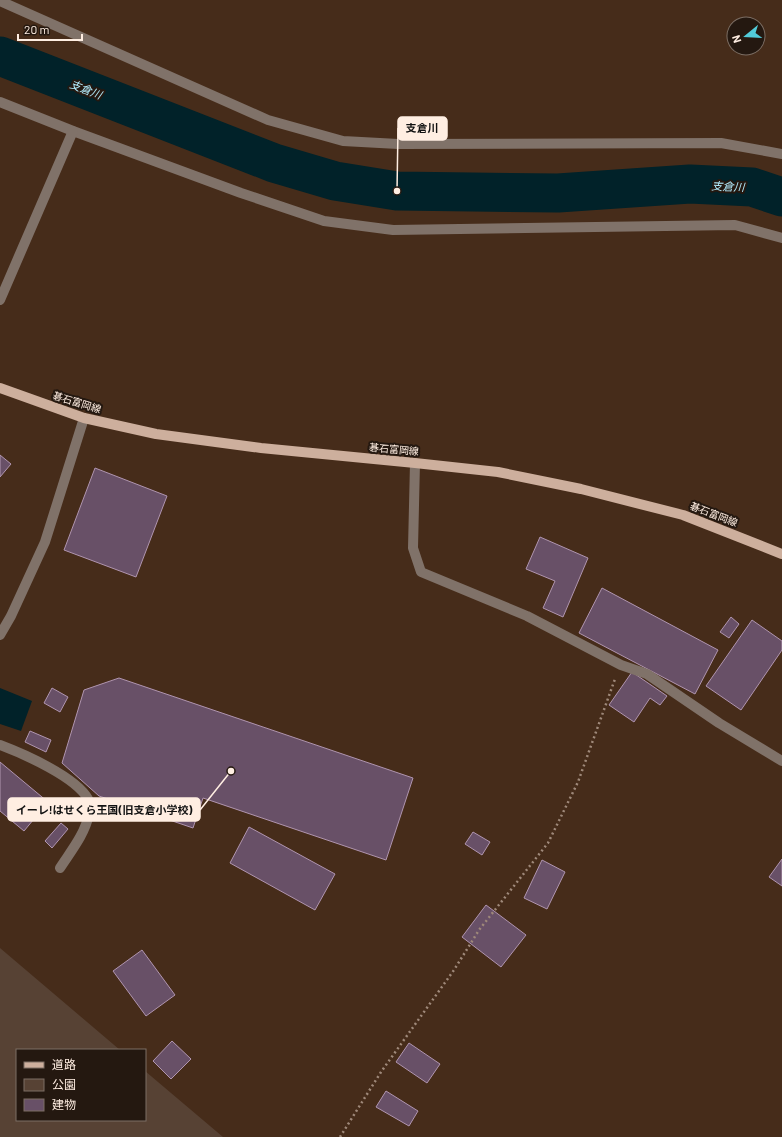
<svg xmlns="http://www.w3.org/2000/svg" width="782" height="1137" viewBox="0 0 782 1137" font-family="Barlow,'Noto Sans JP',sans-serif">
<style>
.green{fill:#574234}
.water{fill:#012229}
.lines{fill:none;stroke-linecap:round;stroke-linejoin:round}
.river{stroke:#012229;stroke-width:39}
.building{fill:#685067;stroke:#b095af}
.path{stroke:#9f897a;stroke-width:2.5;stroke-dasharray:2 3;stroke-linecap:butt}
.minor{stroke:#807269;stroke-width:10}
.major{stroke:#cdaf9d;stroke-width:10}
.labels{text-anchor:middle;dominant-baseline:central;stroke-width:4;stroke-linejoin:round;paint-order:stroke}
.street-label{font-size:10px;fill:#ffeee2;stroke:#241810}
.water-label{font-size:11px;font-style:italic;fill:#b3eeff;stroke:#241810}
.leader{fill:none;stroke:#ffeee2;stroke-width:1.5}
.callout-dot{fill:#ffeee2;stroke:#241810;stroke-width:1.5}
.callout{fill:#ffeee2;stroke:#ffeee2;stroke-width:1.5}
.callout-label{font-size:11px;text-anchor:middle;font-weight:bold;fill:#111}
</style>
<rect width="100%" height="100%" fill="#462c1a"/>
<!-- green -->
<path class="green" d="M0 948 120 1050H17V1120H145V1071L223 1137H0Z"/>
<!-- water -->
<path class="water" d="M0 688 32 701 21 731 0 724Z"/>
<g class="lines">
<!-- river -->
<path class="river" d="M0 56 274 163 335 181 397 191 558 193 690 184 752 187 782 197"/>
</g>
<!-- building -->
<g class="building">
<path d="M0 455 11 464 0 477Z"/>
<path d="M95 468 167 496 136 577 64 550Z"/>
<path d="M540 537 588 558 563 617 543 608 555 581 526 569Z"/>
<path d="M602 588 718 650 695 694 579 633Z"/>
<path d="M731 617 739 624 729 638 720 632Z"/>
<path d="M752 620 782 641V650L741 710 706 686Z"/>
<path d="M632 672 667 696 660 705 650 698 634 722 609 705Z"/>
<path d="M119 678 413 778 386 860 203 798 193 828 99 796 62 763 84 690Z"/>
<path d="M52 688 68 697 60 712 44 703Z"/>
<path d="M30 731 51 740 46 752 25 742Z"/>
<path d="M0 762 48 802 24 831 0 811Z"/>
<path d="M61 823 68 829 52 848 45 841Z"/>
<path d="M249 827 335 874 315 910 230 863Z"/>
<path d="M473 832 490 842 482 855 465 844Z"/>
<path d="M782 859V886L769 877Z"/>
<path d="M542 860 565 872 547 909 524 898Z"/>
<path d="M486 905 526 935 501 967 462 937Z"/>
<path d="M142 950 175 995 146 1016 113 971Z"/>
<path d="M172 1041 191 1059 171 1079 153 1061Z"/>
<path d="M409 1043 440 1064 427 1083 396 1062Z"/>
<path d="M386 1091 418 1111 409 1126 376 1107Z"/>
</g>
<g class="lines">
<!-- path -->
<path class="path" d="M340 1137 381 1072 454 970 479 930 548 843 578 782 615 679"/>
<!-- minor -->
<g class="minor">
<path d="M0 1 268 120 343 141 398 144 721 143 782 154"/>
<path d="M0 102 73 131 241 193 324 221 393 230 735 225 782 238"/>
<path d="M0 300 73 131"/>
<path d="M415 463 413 548 421 572 527 616 621 665 647 674 719 723 782 761"/>
<path d="M0 635 11 616 45 542 84 418"/>
<path d="M0 745C24 754 76 777 88 799 90 802 90 810 89 814 85 834 71 851 60 868"/>
</g>
<!-- major -->
<path class="major" d="M0 388 84 418 156 434 261 448 415 463 498 472 581 489 683 515 782 554"/>
</g>
<g class="labels">
<!-- street labels -->
<g class="street-label">
<text transform="translate(77 402) rotate(17)">碁石富岡線</text>
<text transform="translate(394 449) rotate(5)">碁石富岡線</text>
<text transform="translate(714 514) rotate(21)">碁石富岡線</text>
</g>
<!-- water labels -->
<g class="water-label">
<text transform="translate(86 89) rotate(21)">支倉川</text>
<text transform="translate(728 186) rotate(3)">支倉川</text>
</g>
</g>
<!-- callouts -->
<path class="leader" d="M397 191L398 128M231 771L200 810"/>
<g class="callout-dot">
<circle cx="397" cy="191" r="4"/>
<circle cx="231" cy="771" r="4"/>
</g>
<g class="callout">
<rect x="398" y="117" width="49" height="23" rx="4"/>
<rect x="8" y="798" width="192" height="23" rx="4"/>
</g>
<g class="callout-label">
<text x="422" y="132">支倉川</text>
<text x="104" y="814">イーレ!はせくら王国(旧支倉小学校)</text>
</g>
<!-- legend -->
<rect x="16" y="1049" width="130" height="72" fill="#241810" stroke="#7c6e64"/>
<rect x="24" y="1062" width="20" height="6" fill="#cdaf9d" stroke="#7c6e64"/>
<text x="52" y="1069" font-size="12" fill="#ffeee2">道路</text>
<rect x="24" y="1079" width="20" height="12" fill="#574234" stroke="#7c6e64"/>
<text x="52" y="1089" font-size="12" fill="#ffeee2">公園</text>
<rect x="24" y="1099" width="20" height="12" fill="#685067" stroke="#7c6e64"/>
<text x="52" y="1109" font-size="12" fill="#ffeee2">建物</text>
<!-- north arrow -->
<g transform="translate(746 36) rotate(252)"><circle r="19" fill="#241810" stroke="#7c6e64"/>
<path d="M0-3L7 15L0 10L-7 15Z" fill="#52cbd9"/>
<text y="-6" font-size="11" font-weight="bold" text-anchor="middle" fill="#ffeee2">N</text>
</g>
<!-- scale -->
<path d="M18 34v6h64v-6" fill="none" stroke="#ffeee2" stroke-width="2"/>
<text x="24" y="34" font-size="12" fill="#ffeee2" stroke="#241810" stroke-width="3" paint-order="stroke">20 m</text>
</svg>
